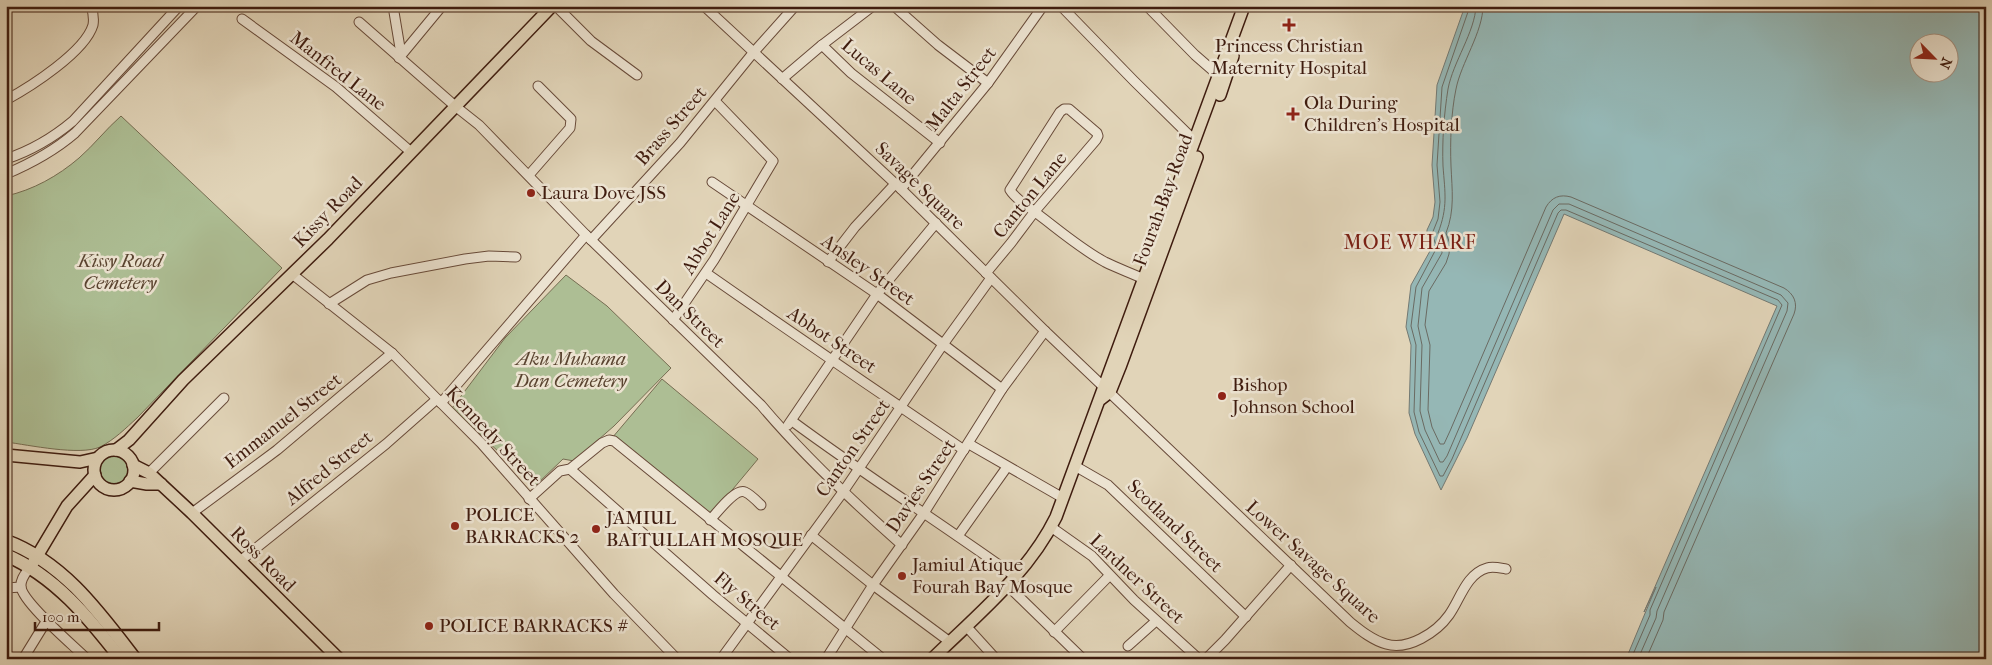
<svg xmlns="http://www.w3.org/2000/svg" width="1992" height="665" viewBox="0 0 1992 665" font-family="'IM FELL French Canon',serif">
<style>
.green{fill:#adbe94;stroke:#766d52}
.water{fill:#95b7b5;stroke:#737973;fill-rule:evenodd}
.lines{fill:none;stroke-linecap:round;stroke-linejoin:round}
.shore{stroke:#6a6a62;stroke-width:1}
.minor-casing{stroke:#684a39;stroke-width:11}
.major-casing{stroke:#3f1c0f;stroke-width:14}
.highway-casing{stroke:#3f1c0f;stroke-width:15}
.minor{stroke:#ece3d1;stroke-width:9}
.major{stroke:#e1d4b8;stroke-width:11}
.highway{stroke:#e1d4b8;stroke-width:12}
.poi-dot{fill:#8f2418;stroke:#ece3d1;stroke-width:2}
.labels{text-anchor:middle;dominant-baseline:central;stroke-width:5;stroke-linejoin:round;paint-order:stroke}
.poi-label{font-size:19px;fill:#3f1c0f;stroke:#ece3d1;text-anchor:start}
.street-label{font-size:19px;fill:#3f1c0f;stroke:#ece3d1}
.park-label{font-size:19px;font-style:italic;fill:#5a4430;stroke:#ece3d1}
.neighbourhood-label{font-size:20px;letter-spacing:1px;fill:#7a1f14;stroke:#ece3d1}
</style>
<rect width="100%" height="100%" fill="#e1d4b8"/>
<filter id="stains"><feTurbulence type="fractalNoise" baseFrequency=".004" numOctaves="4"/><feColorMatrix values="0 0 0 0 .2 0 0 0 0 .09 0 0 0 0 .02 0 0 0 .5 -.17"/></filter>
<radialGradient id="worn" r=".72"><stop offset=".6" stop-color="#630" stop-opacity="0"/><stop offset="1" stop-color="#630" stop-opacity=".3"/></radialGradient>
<!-- green -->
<g class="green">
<path d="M121 116 282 268 137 418C126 428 114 440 100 447 80 456 29 445 6 442V196C33 190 58 176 79 158 94 145 106 129 121 116Z"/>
<path d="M566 275 607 306 671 368 614 426 574 461 563 459 535 486 452 408 505 338Z"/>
<path d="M662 379 758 459 708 519 612 438Z"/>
<circle cx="114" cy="470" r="14"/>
</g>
<!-- water -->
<path class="water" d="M1465 6H1986V659H1626L1656 587 1644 612 1777 306 1564 214 1467 438 1441 490 1415 434 1409 413 1411 345 1406 327 1411 285 1430 251 1431 246 1427 236V230L1433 217 1435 202 1432 165 1437 85ZM1920 42H1950V72H1920Z"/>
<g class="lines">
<!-- shore -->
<g class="shore">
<path d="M1470 6 1442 87 1437 165 1440 202 1438 219 1432 234 1436 245 1435 251 1416 287 1411 326 1416 345 1414 412 1419 432 1440 476H1443L1452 459 1558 213 1561 210H1566L1778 300 1782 305 1650 610V615L1631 659"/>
<path d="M1476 6C1475 32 1453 62 1448 89 1444 114 1442 141 1443 166 1445 193 1448 207 1438 233L1442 245V253L1422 288 1418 326 1422 345 1420 411 1425 430 1440 462H1443L1447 456 1553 210 1559 204H1569L1781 295 1788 303 1787 311 1657 611 1656 618 1638 659"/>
<path d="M1483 6C1483 32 1461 63 1456 89 1451 113 1450 142 1451 166 1452 190 1455 210 1446 233L1450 244 1449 254 1446 263 1429 291 1425 325 1430 345 1428 410 1432 427 1440 444H1444L1450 431 1546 207C1552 197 1560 194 1571 197L1784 288C1794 294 1798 303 1794 314L1664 612 1663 620 1646 659"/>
</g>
<defs>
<g id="minor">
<path d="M393 6 401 54"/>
<path d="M556 6 591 41 637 75"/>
<path d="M704 6 901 189 1045 331 1350 622C1360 630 1372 640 1386 644 1408 651 1437 632 1449 615 1460 600 1466 574 1487 568 1493 566 1500 568 1506 569"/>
<path d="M894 6 938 45 988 83"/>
<path d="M1061 6 1134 81 1195 141"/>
<path d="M1147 6 1195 55 1218 75"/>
<path d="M242 19 336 87 411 152"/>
<path d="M359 22 455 106 479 125 586 235 761 405C804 456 852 501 902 545"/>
<path d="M822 45 851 73 940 143"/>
<path d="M399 58 442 6"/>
<path d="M782 79 822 45 873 6"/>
<path d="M6 100C30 87 85 52 93 25 94 19 93 12 91 6"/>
<path d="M6 159C30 151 54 137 73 121L179 6"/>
<path d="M6 174C32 163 54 151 75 133L197 6"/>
<path d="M529 175 570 128 571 119 538 86"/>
<path d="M712 182 877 294 1002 389"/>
<path d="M901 189 988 83 1043 6"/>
<path d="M591 240 680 143 753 53 795 6"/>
<path d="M828 262 855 227 895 184"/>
<path d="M706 273C792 333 878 392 964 450"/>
<path d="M986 273 1011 243 1035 211 1096 140 1098 136 1097 133 1069 109H1064L1060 112 1010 190C1016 200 1029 207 1039 215 1060 231 1081 249 1105 262 1117 268 1131 273 1144 279"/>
<path d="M292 274 392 353 441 403 481 443 614 594 677 659"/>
<path d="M329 304 367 280 391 273 465 259 489 256 516 257"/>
<path d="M673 320 714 260 773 161 715 101"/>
<path d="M441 403 586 235"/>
<path d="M792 421C865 475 942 524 1016 577"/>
<path d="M788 425 877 294 936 223"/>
<path d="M969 444 1063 498"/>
<path d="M1075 466 1108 485 1246 617"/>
<path d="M570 469 713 595 790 659"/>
<path d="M149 473 224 398"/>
<path d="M529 499 560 471 570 469 602 443 609 440 614 441 883 659"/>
<path d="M192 513 277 450 392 353"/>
<path d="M710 520C717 513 735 488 745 492 750 494 757 501 761 505"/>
<path d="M1051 527 1092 556 1134 600 1199 659"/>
<path d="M811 535 873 585 950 642"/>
<path d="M958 536 1007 467"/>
<path d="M240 561 386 444 437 399"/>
<path d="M30 567C26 573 20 579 21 587 23 603 74 646 87 659"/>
<path d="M1008 586 1083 659"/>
<path d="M6 588 21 587"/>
<path d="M966 626 996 659"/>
<path d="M1054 632 1109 576"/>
<path d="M1128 646 1156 621"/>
<path d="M23 659 47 620"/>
<path d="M721 659 843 492 944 343 991 278"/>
<path d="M826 659 873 585 924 513 1002 389 1045 331"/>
<path d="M1206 659 1225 640 1291 565"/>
</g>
<g id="major">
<path d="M1220 95 1233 56"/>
<path d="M1101 399 1110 392 1120 367 1197 157"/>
<path d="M116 450 129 440 183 380 328 239 552 6"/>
<circle cx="114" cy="470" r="20"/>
<path d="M6 455 80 462 98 458"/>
<path d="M133 465 149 473 192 513 339 659"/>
<path d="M130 481 147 484H161"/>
<path d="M33 563 67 506 95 475"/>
<path d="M932 659C977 615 1028 574 1056 517L1244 6"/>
</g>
<g id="highway">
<path d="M6 541C63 562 99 612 135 659"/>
<path d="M6 555C55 576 89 618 121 659"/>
</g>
</defs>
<!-- minor casing -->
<use href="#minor" class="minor-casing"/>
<!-- major casing -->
<use href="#major" class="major-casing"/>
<!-- highway casing -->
<use href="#highway" class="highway-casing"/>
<!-- minor -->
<use href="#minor" class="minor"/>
<!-- major -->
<use href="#major" class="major"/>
<!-- highway -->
<use href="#highway" class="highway"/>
</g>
<!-- markers -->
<g class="poi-dot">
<path d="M1286.5 17.5h5v5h5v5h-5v5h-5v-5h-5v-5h5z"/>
<path d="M1290.5 106.5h5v5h5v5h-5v5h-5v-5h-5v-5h5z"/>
<circle cx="531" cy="193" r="5"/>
<circle cx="1222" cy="396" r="5"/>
<circle cx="455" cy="526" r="5"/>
<circle cx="596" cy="529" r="5"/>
<circle cx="902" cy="576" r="5"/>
<circle cx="429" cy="626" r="5"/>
</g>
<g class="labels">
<!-- poi labels -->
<g class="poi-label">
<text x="1289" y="46" text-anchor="middle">Princess Christian<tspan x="1289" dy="22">Maternity Hospital</tspan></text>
<text x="1304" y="103">Ola During<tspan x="1304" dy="22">Children's Hospital</tspan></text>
<text x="541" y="193">Laura Dove JSS</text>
<text x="1232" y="385">Bishop<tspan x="1232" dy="22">Johnson School</tspan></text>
<text x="465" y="515">POLICE<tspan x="465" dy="22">BARRACKS 2</tspan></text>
<text x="606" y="518">JAMIUL<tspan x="606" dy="22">BAITULLAH MOSQUE</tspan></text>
<text x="912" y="565">Jamiul Atique<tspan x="912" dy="22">Fourah Bay Mosque</tspan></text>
<text x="439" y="626">POLICE BARRACKS #</text>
</g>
<!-- street labels -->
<g class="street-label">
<text transform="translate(338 71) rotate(38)">Manfred Lane</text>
<text transform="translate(879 72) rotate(40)">Lucas Lane</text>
<text transform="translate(961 89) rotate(-52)">Malta Street</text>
<text transform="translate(671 126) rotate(-49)">Brass Street</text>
<text transform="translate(920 186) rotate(44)">Savage Square</text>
<text transform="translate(1030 195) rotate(-51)">Canton Lane</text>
<text transform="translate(1163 200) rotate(-70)">Fourah Bay Road</text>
<text transform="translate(328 212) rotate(-46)">Kissy Road</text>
<text transform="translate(711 233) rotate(-58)">Abbot Lane</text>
<text transform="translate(868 270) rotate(35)">Ansley Street</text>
<text transform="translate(690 314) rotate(44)">Dan Street</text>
<text transform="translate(832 340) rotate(34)">Abbot Street</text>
<text transform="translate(283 421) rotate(-38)">Emmanuel Street</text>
<text transform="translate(493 436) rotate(47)">Kennedy Street</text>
<text transform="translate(853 448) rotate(-55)">Canton Street</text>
<text transform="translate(329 468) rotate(-39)">Alfred Street</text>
<text transform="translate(921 486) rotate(-56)">Davies Street</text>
<text transform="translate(1175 526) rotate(44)">Scotland Street</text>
<text transform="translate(263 559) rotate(45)">Ross Road</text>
<text transform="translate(1313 562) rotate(42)">Lower Savage Square</text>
<text transform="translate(1137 579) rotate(43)">Lardner Street</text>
<text transform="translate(747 601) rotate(40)">Fly Street</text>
</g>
<!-- park labels -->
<g class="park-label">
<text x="120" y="261">Kissy Road<tspan x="120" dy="22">Cemetery</tspan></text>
<text x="571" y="359">Aku Muhama<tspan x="571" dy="22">Dan Cemetery</tspan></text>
</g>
<!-- neighbourhood labels -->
<g class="neighbourhood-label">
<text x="1410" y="242">MOE WHARF</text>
</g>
</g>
<!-- margin -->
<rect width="1992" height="665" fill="none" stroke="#e1d4b8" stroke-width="25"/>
<rect x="8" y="8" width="1977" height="650" fill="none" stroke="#3f1c0f" stroke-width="2.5"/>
<rect x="12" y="12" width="1967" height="640" fill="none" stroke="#3f1c0f"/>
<!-- north arrow -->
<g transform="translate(1934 58) rotate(114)"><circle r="24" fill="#ece3d1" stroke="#a79383"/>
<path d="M0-4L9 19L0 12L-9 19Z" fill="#8f2418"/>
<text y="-8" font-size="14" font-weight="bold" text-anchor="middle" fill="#3f1c0f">N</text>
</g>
<!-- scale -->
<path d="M35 622v8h124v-8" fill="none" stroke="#3f1c0f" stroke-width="2.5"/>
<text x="42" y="622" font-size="15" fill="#3f1c0f" stroke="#ece3d1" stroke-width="4" paint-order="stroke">100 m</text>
<rect width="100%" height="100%" filter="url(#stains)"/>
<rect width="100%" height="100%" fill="url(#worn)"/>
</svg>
